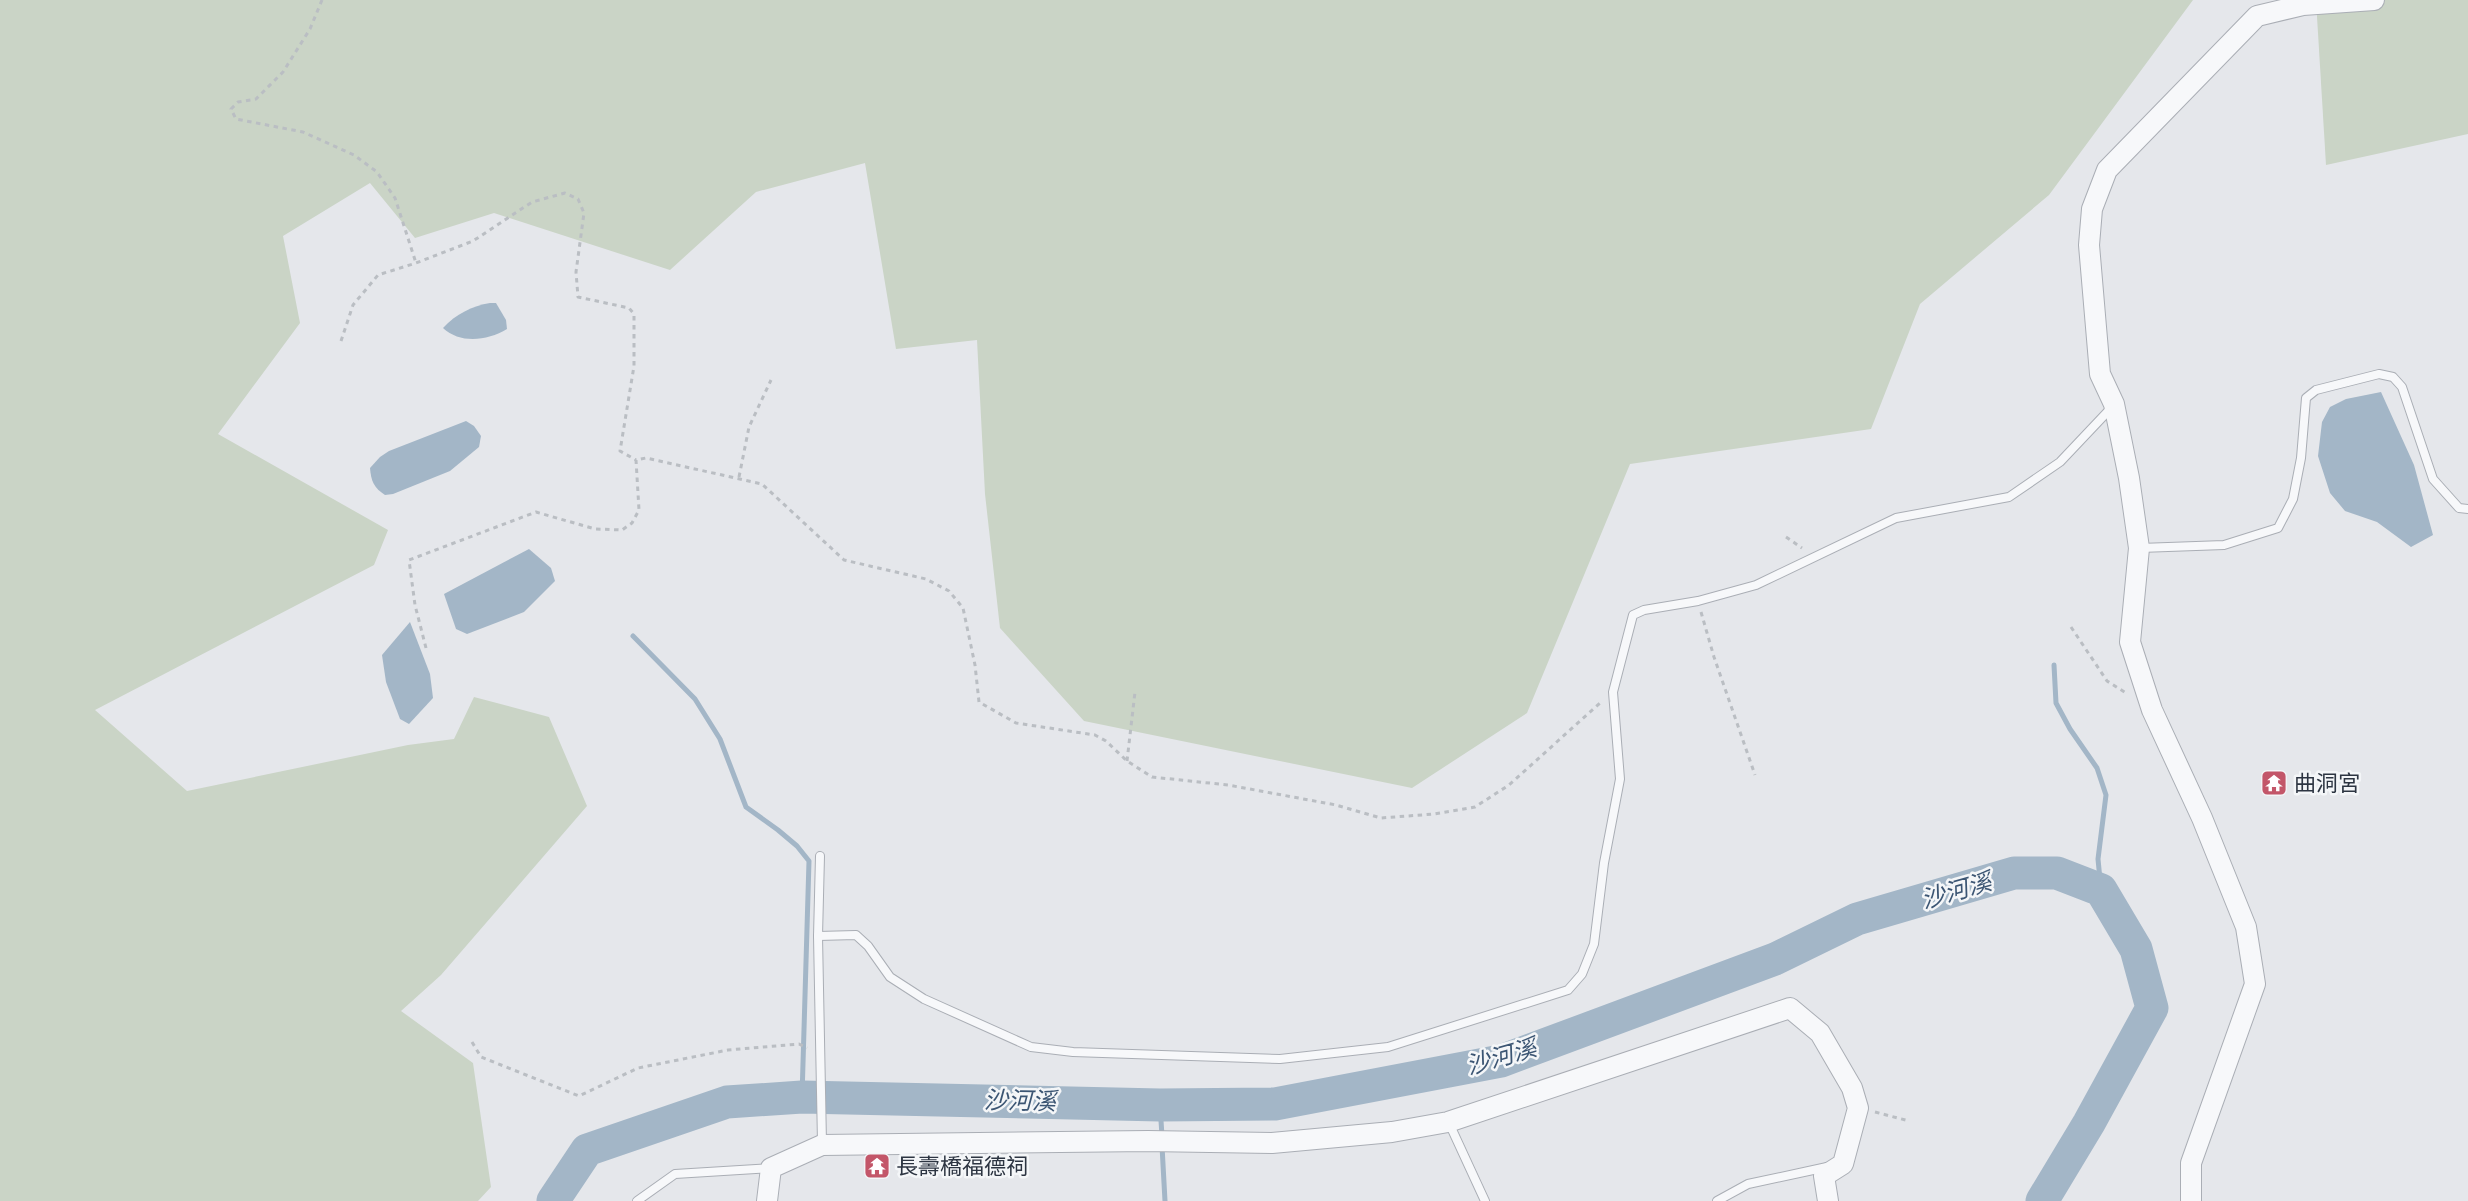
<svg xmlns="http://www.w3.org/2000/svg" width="2468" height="1201" viewBox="0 0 2468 1201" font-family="'Titillium Web','Noto Sans TC',sans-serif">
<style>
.green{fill:#cad4c6}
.water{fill:#a3b6c7}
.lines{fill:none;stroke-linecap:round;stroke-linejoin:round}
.stream{stroke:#a3b6c7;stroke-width:5}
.river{stroke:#a3b6c7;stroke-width:33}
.service-casing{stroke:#aaaeb5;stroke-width:10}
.tertiary-casing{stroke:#aaaeb5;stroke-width:22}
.path{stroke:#babec3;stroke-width:3;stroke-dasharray:4.5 4.5;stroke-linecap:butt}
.service{stroke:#f7f8fa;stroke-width:8}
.tertiary{stroke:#f7f8fa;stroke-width:20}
.labels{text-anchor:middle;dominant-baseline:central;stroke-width:5;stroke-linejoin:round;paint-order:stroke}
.poi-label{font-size:22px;fill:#2d3542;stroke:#f4f6f8;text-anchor:start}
.water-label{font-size:24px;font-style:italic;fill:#3b5573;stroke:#f4f6f8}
</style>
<rect width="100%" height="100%" fill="#e5e7eb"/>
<!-- green -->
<g class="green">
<path d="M0 0H2193L2049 195 1920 304 1871 429 1630 464 1527 713 1412 788 1084 721 1000 628 985 494 977 340 896 349 865 163 756 192 670 270 494 213 415 238 370 183 283 236 300 323 218 434 388 530 374 565 95 710 187 791 408 745 454 739 474 697 549 717 587 806 441 975 401 1011 473 1063 491 1187 478 1201H0Z"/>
<path d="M2316 0H2468V134L2326 165Z"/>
</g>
<!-- water -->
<g class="water">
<path d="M490 303H496L506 320 507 329C487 341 460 344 443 328 456 314 472 306 490 303Z"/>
<path d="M2381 392 2414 465 2433 535 2411 547 2377 522 2345 511 2330 493 2318 456 2322 422 2330 407 2346 399Z"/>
<path d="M466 421 474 426 481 436 479 447 450 471 393 494 385 495C374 488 371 481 370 468L380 457 389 451Z"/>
<path d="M529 549 551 568 555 581 524 612 467 634 456 629 444 594Z"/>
<path d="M410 622 430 674 433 698 409 724 400 719 386 682 382 655Z"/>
</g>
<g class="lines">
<!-- stream -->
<g class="stream">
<path d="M633 636 695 699 720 739 746 807 778 830 797 846 809 861 802 1097"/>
<path d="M2054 665 2056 703 2070 729 2097 768 2106 795 2098 859 2101 890"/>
<path d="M1160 1105 1162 1136"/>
<path d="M1162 1146 1165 1201"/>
</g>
<!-- river -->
<path class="river" d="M553 1201 587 1150 727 1102 802 1097 1160 1105 1275 1104 1501 1061 1775 959 1857 919 2014 873H2057L2101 890 2136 949 2152 1008 2089 1123 2042 1201"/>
<defs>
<g id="service">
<path d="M2140 548 2224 545 2278 528 2293 499 2301 458 2306 398 2316 390 2379 374 2393 377 2402 387 2433 479 2459 508 2468 509"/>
<path d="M820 856 818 936 822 1143"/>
<path d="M818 936 856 935 868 946 890 977 924 999 1031 1047 1073 1052 1280 1059 1388 1047 1568 990 1582 974 1594 944 1604 863 1620 779 1613 692 1633 615 1644 610 1698 601 1756 585 1896 518 2009 497 2060 462 2113 406"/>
<path d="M1449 1123 1485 1201"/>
<path d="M637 1201 675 1174 771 1168"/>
<path d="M1717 1201 1748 1184 1827 1167"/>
</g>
<g id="tertiary">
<path d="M767 1201 771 1168 822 1145 1148 1141 1272 1143 1392 1132 1448 1122 1790 1008 1820 1033 1852 1088 1858 1108 1843 1164 1824 1176 1828 1201"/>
<path d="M2191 1201V1163L2255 984 2246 927 2202 818 2152 710 2130 642 2139 548 2129 478 2114 404 2100 374 2089 245 2092 209 2107 170 2257 16 2303 5 2374 0"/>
</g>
</defs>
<!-- service casing -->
<use href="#service" class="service-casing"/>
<!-- tertiary casing -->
<use href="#tertiary" class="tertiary-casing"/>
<!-- path -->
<g class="path">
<path d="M322 0 310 29 283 72 256 99 238 102 231 109 236 119 303 132 354 155 377 172 395 198 416 263"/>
<path d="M341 341 353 305 378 275 416 263 473 241 532 202 565 193 578 199 584 213 576 272 578 297 629 308 634 314V366L620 451 636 460"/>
<path d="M739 477 749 427 771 380"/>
<path d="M1786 537 1802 548"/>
<path d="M1701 612 1714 657 1755 775"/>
<path d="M2071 627 2107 681 2126 693"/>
<path d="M426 648 415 605 409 560 536 512 595 529 622 530 632 523 639 510 636 460 646 458 762 484 844 560 926 579 949 591 963 608 975 665 979 702 1016 723 1095 735 1106 741 1127 761 1152 777 1228 785 1336 805 1381 818 1434 814 1475 807 1509 785 1600 703"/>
<path d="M1127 761 1135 692"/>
<path d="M472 1042 481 1057 579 1096 638 1068 728 1050 799 1044 807 1048"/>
<path d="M1875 1112 1909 1121"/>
</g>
<!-- service -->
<use href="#service" class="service"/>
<!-- tertiary -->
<use href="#tertiary" class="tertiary"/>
</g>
<!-- icons -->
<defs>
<symbol id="temple-square" viewBox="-11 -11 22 22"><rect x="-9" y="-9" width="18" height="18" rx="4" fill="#c35669" stroke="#f4f6f8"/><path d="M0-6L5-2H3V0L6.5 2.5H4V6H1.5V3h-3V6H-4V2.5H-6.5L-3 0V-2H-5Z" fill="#fff"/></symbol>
</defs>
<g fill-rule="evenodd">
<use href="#temple-square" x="2259" y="768" width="30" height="30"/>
<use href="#temple-square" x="862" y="1151" width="30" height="30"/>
</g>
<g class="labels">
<!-- poi labels -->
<g class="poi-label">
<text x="2294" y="783">曲洞宮</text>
<text x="896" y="1166">長壽橋福德祠</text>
</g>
<!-- water labels -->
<g class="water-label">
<text transform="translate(1956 890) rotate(-16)">沙河溪</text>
<text transform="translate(1501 1056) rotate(-16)">沙河溪</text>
<text transform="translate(1020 1100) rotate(1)">沙河溪</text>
</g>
</g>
</svg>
